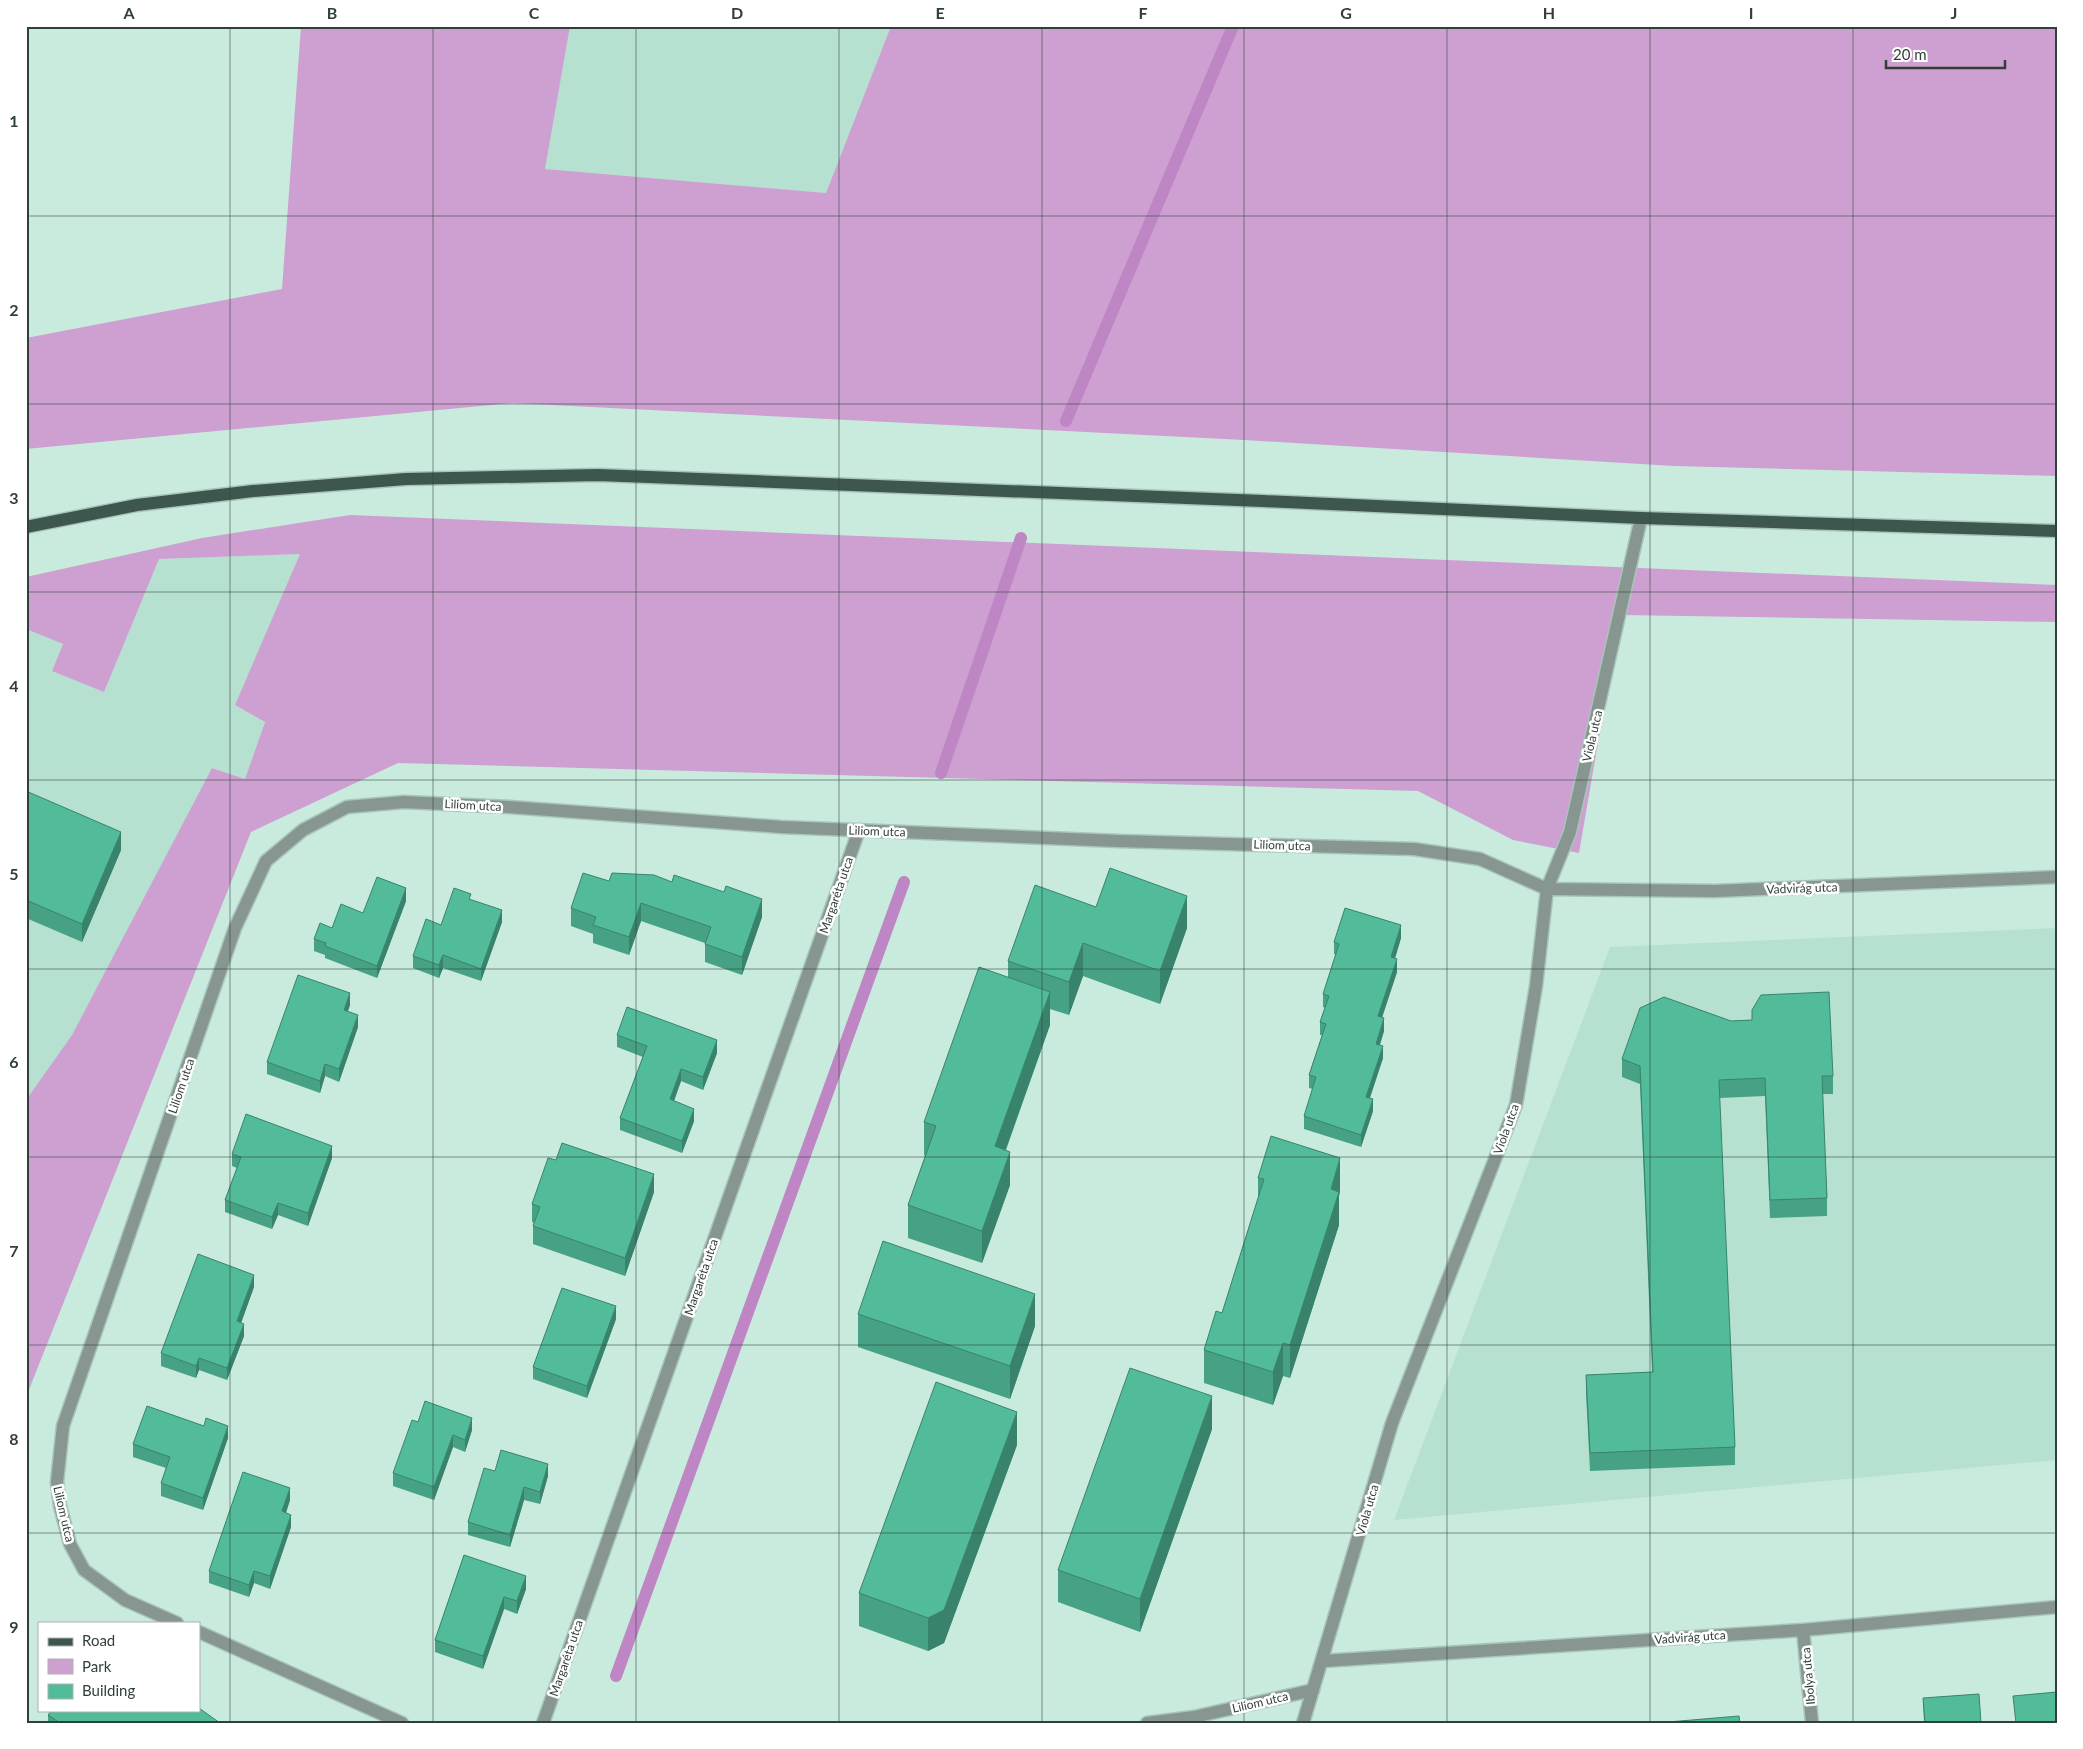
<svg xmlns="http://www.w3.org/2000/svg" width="2083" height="1749" viewBox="0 0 2083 1749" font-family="Lato,sans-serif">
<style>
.built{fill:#b6e1d1}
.green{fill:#cda0d1}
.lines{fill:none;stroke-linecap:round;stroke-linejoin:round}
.stream{stroke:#bf86c5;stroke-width:12}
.minor-casing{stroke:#a8c5b9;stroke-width:15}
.major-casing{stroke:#a8c5b9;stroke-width:15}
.minor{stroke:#879690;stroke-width:12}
.major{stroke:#3e574e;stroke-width:12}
.wall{fill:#47a184}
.shaded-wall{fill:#39836c}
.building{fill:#52bb9a;stroke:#39836c}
.grid{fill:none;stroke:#313f3a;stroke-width:1;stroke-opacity:0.55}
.labels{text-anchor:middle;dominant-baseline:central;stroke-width:5;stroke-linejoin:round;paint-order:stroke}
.street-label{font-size:12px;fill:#313f3a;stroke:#fff}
.neatline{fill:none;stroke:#313f3a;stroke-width:2}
.grid-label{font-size:16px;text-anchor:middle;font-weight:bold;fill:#313f3a}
</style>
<rect width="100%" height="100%" fill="#c9ebdd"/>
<!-- built -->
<g class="built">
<path d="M570 26H891L826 193 544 169Z"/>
<path d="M301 554 235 705 265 722 245 779 213 768 72 1035 26 1100V629L63 644 52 671 104 691 159 559Z"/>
<path d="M2057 928V1460L1394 1520 1610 947Z"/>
</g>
<!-- green -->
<g class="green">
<path d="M301 26H570L545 169 826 193 891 26H2057V476L1674 466 1244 440 512 403 26 449V338L282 289Z"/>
<path d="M350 515 2057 585V622L1620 615 1579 853 1513 840 1418 791 398 763 251 832 26 1397V1100L72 1035 212 768 245 779 265 722 235 705 300 554 159 559 104 692 52 671 63 644 26 629V577L202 538Z"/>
</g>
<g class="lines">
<!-- stream -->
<g class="stream">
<path d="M1066 421 1233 26"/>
<path d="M941 773 1021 538"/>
<path d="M616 1676 904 882"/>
</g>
<defs>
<g id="minor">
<path d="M177 1623 125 1600 84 1570 70 1544 60 1506 57 1482 63 1426 235 928 266 861 303 830 347 807 404 802 509 807 781 827 1118 841 1414 849 1480 859 1547 889 1715 891 2057 877"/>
<path d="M1803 1630 1812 1723"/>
<path d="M199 1632 402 1723"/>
<path d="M1323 1661 1803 1630 2057 1607"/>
<path d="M543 1723 859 830"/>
<path d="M1147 1723 1194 1717 1313 1690"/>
<path d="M1303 1723 1392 1423 1516 1105 1536 986 1547 889 1570 832 1641 518"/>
</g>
<path id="major" d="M26 527 137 505 253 491 406 479 598 475 1263 501 1641 518 2057 531"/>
</defs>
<!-- minor casing -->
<use href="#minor" class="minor-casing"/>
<!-- major casing -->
<use href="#major" class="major-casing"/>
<!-- minor -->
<use href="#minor" class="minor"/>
<!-- major -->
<use href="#major" class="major"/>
</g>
<!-- wall -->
<g class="wall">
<path d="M26 791 121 850 82 942 26 918Z"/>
<path d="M609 881 762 917 742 975 705 962V943L641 921 629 955 593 943V934L571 926V908Z"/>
<path d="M471 900 502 922 481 981 443 968 439 978 413 968V956L441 925Z"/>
<path d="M406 901 377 978 325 958V955L314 951V939L332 928 363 913Z"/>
<path d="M1096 907 1187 928 1160 1004 1083 976 1069 1015 1050 1009V1025L1006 1150 1010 1185 982 1263 908 1238V1205L925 1156 924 1155V1122L1008 978V961Z"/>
<path d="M1401 938 1395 959 1397 972 1382 1018 1384 1031 1380 1045 1383 1058 1370 1098 1373 1111 1361 1147 1304 1129V1116L1313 1089 1309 1088V1075L1322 1035H1320V1022L1325 1008 1323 1007V994L1336 955 1334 954V942Z"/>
<path d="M350 1005 347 1012 358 1027 339 1082 325 1076 320 1093 267 1074V1062Z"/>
<path d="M1752 1010 1833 1076V1094H1822L1827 1198V1216L1770 1218 1765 1096 1719 1098 1735 1447V1465L1590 1471 1586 1393V1375L1652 1372 1640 1084 1622 1077V1059L1731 1021 1752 1020Z"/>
<path d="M617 1035 717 1053 703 1090 681 1081 674 1101 694 1121 682 1153 620 1130V1118L643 1057 617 1047Z"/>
<path d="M232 1154 332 1158 308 1226 278 1215 272 1229 225 1212V1200L237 1168 232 1166Z"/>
<path d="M556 1160 654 1192 625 1276 533 1244V1226L534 1223 532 1222V1204Z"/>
<path d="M1258 1178 1340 1191 1339 1196V1225L1290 1378 1283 1376 1273 1405 1204 1383V1350L1222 1313 1258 1199Z"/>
<path d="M254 1287 241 1323 244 1336 227 1380 199 1370 196 1378 161 1366V1353Z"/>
<path d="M858 1314 1035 1326 1010 1399 858 1347Z"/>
<path d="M616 1319 587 1398 533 1379V1367Z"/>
<path d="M418 1422 472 1430 465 1452 453 1447 434 1500 393 1486V1473Z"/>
<path d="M1212 1429 1140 1632 1058 1602V1570Z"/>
<path d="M228 1438 203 1510 161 1496V1483L166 1468 133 1457V1444Z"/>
<path d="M1017 1445 944 1643 928 1651 859 1626V1593Z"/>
<path d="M495 1471 548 1476 540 1504 524 1500 510 1547 468 1535V1522Z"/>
<path d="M290 1500 286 1513 291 1527 270 1589 254 1583 249 1597 209 1583V1571Z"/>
<path d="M464 1555 526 1589 517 1614 504 1609 483 1669 435 1652V1640Z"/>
<path d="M1923 1698 1981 1723H1924Z"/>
<path d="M48 1715 220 1723H48Z"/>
</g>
<!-- shaded-wall -->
<g class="shaded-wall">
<path d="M121 832V850L82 942V924Z"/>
<path d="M406 888V901L377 978V966Z"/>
<path d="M1187 896V928L1160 1004V971Z"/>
<path d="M762 899V917L742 975V957Z"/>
<path d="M641 903V921L629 955V937Z"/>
<path d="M502 910V922L481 981V969Z"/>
<path d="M1401 925V938L1391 970V957Z"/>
<path d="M1083 943V976L1069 1015V982Z"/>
<path d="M443 955V968L439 978V965Z"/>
<path d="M1397 959V972L1378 1029V1016Z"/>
<path d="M1050 992V1025L995 1179V1146Z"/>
<path d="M350 993V1005L344 1023V1010Z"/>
<path d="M358 1015V1027L339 1082V1069Z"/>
<path d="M1384 1018V1031L1376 1056V1044Z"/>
<path d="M717 1040V1053L703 1090V1077Z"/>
<path d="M1383 1046V1058L1366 1109V1097Z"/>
<path d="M325 1064V1076L320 1093V1081Z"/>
<path d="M681 1069V1081L670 1112V1099Z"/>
<path d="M1373 1099V1111L1361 1147V1135Z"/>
<path d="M694 1109V1121L682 1153V1141Z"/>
<path d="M332 1146V1158L308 1226V1213Z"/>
<path d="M1010 1152V1185L982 1263V1231Z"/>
<path d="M1340 1158V1191L1339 1196V1225L1290 1378V1345L1331 1189Z"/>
<path d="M654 1174V1192L625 1276V1258Z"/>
<path d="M278 1203V1215L272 1229V1217Z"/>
<path d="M254 1275V1287L237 1334V1321Z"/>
<path d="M1035 1294V1326L1010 1399V1366Z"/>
<path d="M616 1306V1319L587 1398V1386Z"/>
<path d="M244 1324V1336L227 1380V1368Z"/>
<path d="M1283 1343V1376L1273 1405V1372Z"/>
<path d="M199 1358V1370L196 1378V1366Z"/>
<path d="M1212 1396V1429L1140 1632V1599Z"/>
<path d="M1017 1412V1445L944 1643 928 1651V1618Z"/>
<path d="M472 1418V1430L465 1452V1440Z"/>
<path d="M228 1426V1438L203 1510V1498Z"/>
<path d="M453 1435V1447L434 1500V1487Z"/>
<path d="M548 1464V1476L540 1504V1492Z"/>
<path d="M524 1487V1500L510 1547V1535Z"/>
<path d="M290 1488V1500L282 1524V1511Z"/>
<path d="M291 1515V1527L270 1589V1576Z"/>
<path d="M254 1571V1583L249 1597V1585Z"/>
<path d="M526 1576V1589L517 1614V1601Z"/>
<path d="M504 1597V1609L483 1669V1656Z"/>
</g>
<!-- building -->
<g class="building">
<path d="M26 791 121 832 82 924 26 900Z"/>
<path d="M1110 868 1187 896 1160 971 1083 943 1069 982 1008 961 1035 885 1096 907Z"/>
<path d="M583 873 609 881 612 873 654 875 672 882 674 875 724 892 726 886 762 899 742 957 705 944 711 927 641 903 629 937 593 925 596 917 571 908Z"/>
<path d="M377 877 406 888 377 966 325 946 326 943 314 939 320 923 332 928 341 904 363 913Z"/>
<path d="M454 888 471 894 469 899 502 910 481 969 443 955 439 965 413 956 426 919 441 925Z"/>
<path d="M1345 908 1401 925 1391 957 1397 959 1378 1016 1384 1018 1376 1044 1383 1046 1366 1097 1373 1099 1361 1135 1304 1116 1316 1077 1309 1075 1326 1024 1320 1022 1329 996 1323 994 1339 944 1334 942Z"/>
<path d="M979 967 1050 992 995 1146 1010 1152 982 1231 908 1205 936 1126 924 1122Z"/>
<path d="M298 975 350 993 344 1010 358 1015 339 1069 325 1064 320 1081 267 1062Z"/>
<path d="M1829 992 1833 1076H1822L1827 1198 1770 1200 1765 1078 1719 1080 1735 1447 1590 1453 1586 1375 1653 1372 1640 1066 1622 1059 1640 1008 1664 997 1731 1021 1752 1020V1010L1761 995Z"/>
<path d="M627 1007 717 1040 703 1077 681 1069 670 1099 694 1109 682 1141 620 1118 647 1046 617 1035Z"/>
<path d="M246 1114 332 1146 308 1213 278 1203 272 1217 225 1200 241 1157 232 1154Z"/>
<path d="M1271 1136 1340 1158 1331 1189 1339 1192 1290 1345 1283 1343 1273 1372 1204 1350 1216 1311 1222 1313 1264 1179 1258 1178Z"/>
<path d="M562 1143 654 1174 625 1258 533 1226 540 1207 532 1204 548 1158 556 1160Z"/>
<path d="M883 1241 1035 1294 1010 1366 858 1314Z"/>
<path d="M198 1254 254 1275 237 1321 244 1324 227 1368 199 1358 196 1366 161 1353Z"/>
<path d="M562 1288 616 1306 587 1386 533 1367Z"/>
<path d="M1130 1368 1212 1396 1140 1599 1058 1570Z"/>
<path d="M936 1382 1017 1412 944 1610 928 1618 859 1593Z"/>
<path d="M425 1401 472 1418 465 1440 453 1435 434 1487 393 1473 412 1420 418 1422Z"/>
<path d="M147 1406 204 1426 206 1418 228 1426 203 1498 161 1483 170 1457 133 1444Z"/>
<path d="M501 1450 548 1464 540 1492 524 1487 510 1535 468 1522 484 1468 495 1471Z"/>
<path d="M243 1472 290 1488 282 1511 291 1515 270 1576 254 1571 249 1585 209 1571Z"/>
<path d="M464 1555 526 1576 517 1601 504 1597 483 1656 435 1640Z"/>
<path d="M2057 1692V1723H2016L2013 1696Z"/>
<path d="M1979 1694 1981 1723H1925L1923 1698Z"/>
<path d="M199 1708 220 1723H60L48 1715 52 1710H199Z"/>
<path d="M1739 1716 1740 1723H1668V1722Z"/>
</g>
<!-- grid -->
<path class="grid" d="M230 26V1723M433 26V1723M636 26V1723M839 26V1723M1042 26V1723M1244 26V1723M1447 26V1723M1650 26V1723M1853 26V1723M26 216H2057M26 404H2057M26 592H2057M26 780H2057M26 969H2057M26 1157H2057M26 1345H2057M26 1533H2057"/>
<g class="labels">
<!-- street labels -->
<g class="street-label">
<text transform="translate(1592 736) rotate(-77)">Viola utca</text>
<text transform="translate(473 805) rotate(3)">Liliom utca</text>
<text transform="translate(877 831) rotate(2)">Liliom utca</text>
<text transform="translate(1282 845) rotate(2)">Liliom utca</text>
<text transform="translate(1802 888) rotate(-2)">Vadvirág utca</text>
<text transform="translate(836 895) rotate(-71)">Margaréta utca</text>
<text transform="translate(181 1086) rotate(-71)">Liliom utca</text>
<text transform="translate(1506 1129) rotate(-70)">Viola utca</text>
<text transform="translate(701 1277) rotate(-71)">Margaréta utca</text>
<text transform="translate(1367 1510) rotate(-74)">Viola utca</text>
<text transform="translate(64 1514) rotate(77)">Liliom utca</text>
<text transform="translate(1690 1637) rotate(-4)">Vadvirág utca</text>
<text transform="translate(566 1658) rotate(-71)">Margaréta utca</text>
<text transform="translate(1808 1676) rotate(-95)">Ibolya utca</text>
<text transform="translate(1260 1702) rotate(-13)">Liliom utca</text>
</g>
</g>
<!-- border -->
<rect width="2083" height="1749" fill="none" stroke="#ffffff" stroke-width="55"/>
<!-- legend -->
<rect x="38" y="1622" width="162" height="90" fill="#ffffff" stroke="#adb2b0"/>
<rect x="48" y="1638" width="25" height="8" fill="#3e574e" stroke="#adb2b0"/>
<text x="82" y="1646" font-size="15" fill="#313f3a">Road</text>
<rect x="48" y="1659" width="25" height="15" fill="#cda0d1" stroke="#adb2b0"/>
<text x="82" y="1672" font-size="15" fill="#313f3a">Park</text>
<rect x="48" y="1684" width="25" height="15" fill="#52bb9a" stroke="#adb2b0"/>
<text x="82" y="1696" font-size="15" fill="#313f3a">Building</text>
<!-- scale -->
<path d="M1886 60v8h119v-8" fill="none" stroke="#313f3a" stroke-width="2.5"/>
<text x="1893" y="60" font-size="15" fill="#313f3a" stroke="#ffffff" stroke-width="4" paint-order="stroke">20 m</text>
<rect x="28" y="28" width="2028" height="1694" class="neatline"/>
<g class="grid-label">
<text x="129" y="19">A</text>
<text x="332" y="19">B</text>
<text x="534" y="19">C</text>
<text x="737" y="19">D</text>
<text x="940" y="19">E</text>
<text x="1143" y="19">F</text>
<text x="1346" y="19">G</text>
<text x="1549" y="19">H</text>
<text x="1751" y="19">I</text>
<text x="1954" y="19">J</text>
<text x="14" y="127">1</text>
<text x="14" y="316">2</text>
<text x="14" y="504">3</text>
<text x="14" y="692">4</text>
<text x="14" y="880">5</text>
<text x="14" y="1068">6</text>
<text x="14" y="1257">7</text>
<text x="14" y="1445">8</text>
<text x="14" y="1633">9</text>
</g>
</svg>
